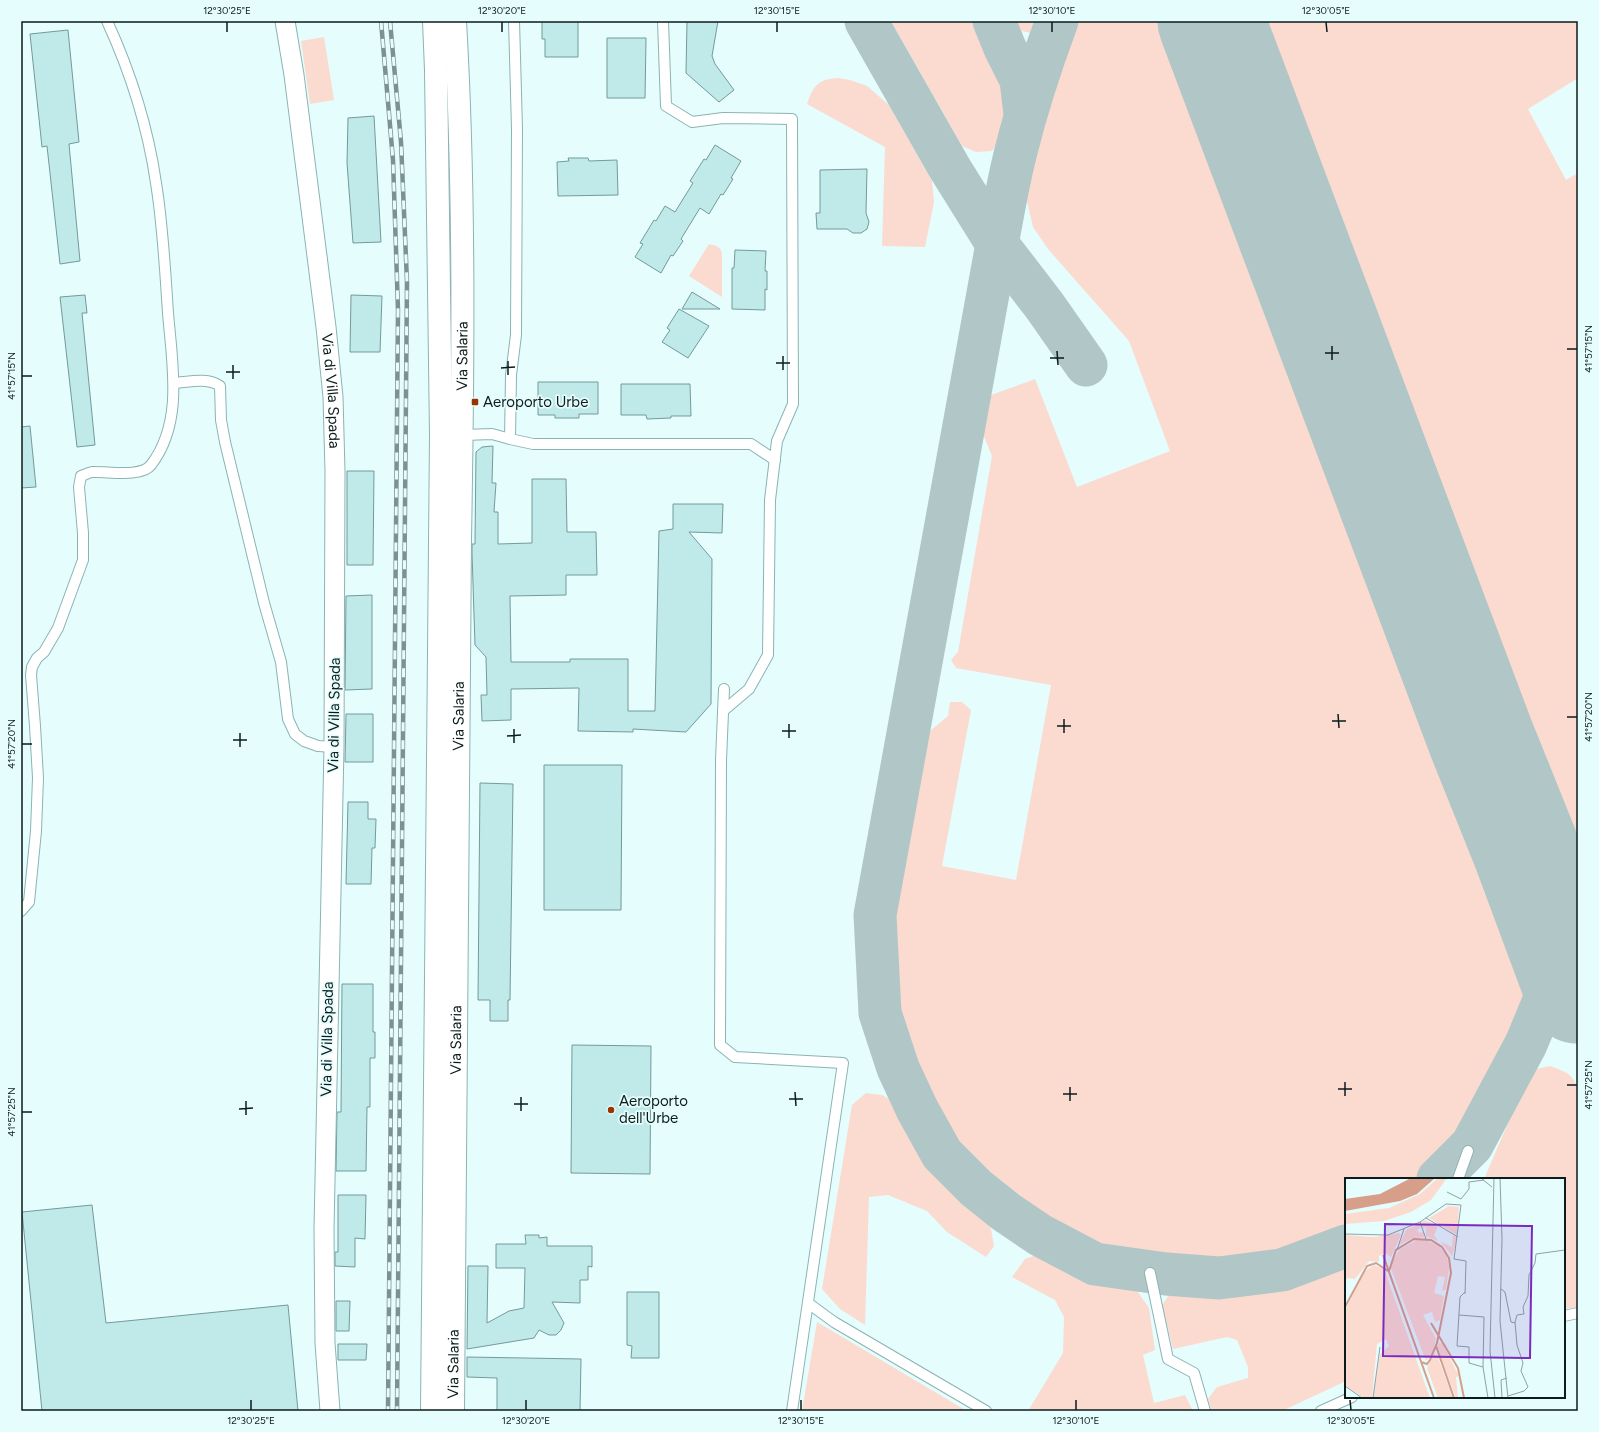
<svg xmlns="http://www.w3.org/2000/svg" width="1599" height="1432" viewBox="0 0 1599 1432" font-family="Figtree,sans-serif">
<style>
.green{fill:#fbdbd0}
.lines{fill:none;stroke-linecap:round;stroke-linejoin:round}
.taxiway{stroke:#b1c7c7;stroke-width:43}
.runway{stroke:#b1c7c7;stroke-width:107}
.building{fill:#c0e9e9;stroke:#749a9a}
.lane-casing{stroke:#8cb3b3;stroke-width:12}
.street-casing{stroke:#8cb3b3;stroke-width:21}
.primary-casing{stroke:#8cb3b3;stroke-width:24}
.lane{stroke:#fff;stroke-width:10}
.street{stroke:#fff;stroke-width:19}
.primary{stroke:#fff;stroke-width:22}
.rail-casing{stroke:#7d9191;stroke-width:4.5}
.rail{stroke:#e5fdfd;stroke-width:3;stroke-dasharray:9;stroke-linecap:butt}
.ticks{fill:none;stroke:#0c1b1b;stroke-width:1.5}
.poi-dot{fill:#993401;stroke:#e5fdfd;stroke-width:1.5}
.labels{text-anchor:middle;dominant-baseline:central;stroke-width:3.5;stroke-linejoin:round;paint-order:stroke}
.street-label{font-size:15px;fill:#0c1b1b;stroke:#e5fdfd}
.poi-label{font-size:15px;fill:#0c1b1b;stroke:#e5fdfd;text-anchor:start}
.inset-river{fill:none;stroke:#d79e89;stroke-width:2}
.inset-road{fill:none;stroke:#8ea3a3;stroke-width:1}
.view{fill:#7b2cbf;fill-opacity:0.15;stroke:#7b2cbf;stroke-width:2}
.inset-edge{fill:none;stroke:#0c1b1b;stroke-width:2}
.neatline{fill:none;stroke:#0c1b1b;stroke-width:1.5}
.ticks-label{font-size:10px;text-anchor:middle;fill:#0c1b1b}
</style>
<rect width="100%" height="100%" fill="#e5fdfd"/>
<!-- green -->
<g class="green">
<path d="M891 21H978L1011 108 1005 134 992 151 976 152 962 146Z"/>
<path d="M1013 21H1045L1043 25 1031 33 1022 31Z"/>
<path d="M1074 21H1173L1533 969 1529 997 1508 1044 1471 1118 1437 1159 1417 1179H1346V1232L1286 1255 1254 1263 1206 1264 1147 1259 1098 1246 1054 1225 1012 1199 982 1172 946 1131 926 1093 900 1025 894 967 895 905 924 736 948 716 950 702H962L971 710 942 866 1016 880 1051 685 956 668 951 660 958 652 992 456 980 427 991 395 1035 379 1077 487 1170 451 1129 341 1048 249 1033 227 1025 193 1035 128 1069 32Z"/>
<path d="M1254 21H1578V78L1528 109 1566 180 1578 173V871Z"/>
<path d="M324 37 334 100 310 104 301 41Z"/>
<path d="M838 78 850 80 867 86 889 105 932 181 934 202 925 247 882 246 885 147 807 104C813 86 818 79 838 78Z"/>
<path d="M709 244 717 246 721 250 722 255V297L689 276Z"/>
<path d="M1550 1066C1566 1072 1572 1073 1578 1089V1307L1564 1309V1179H1484L1531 1070Z"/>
<path d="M866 1093 882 1095 896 1103 947 1179 989 1218 994 1246 986 1257 947 1232 927 1211 888 1195 869 1197 865 1325 840 1309 822 1289 852 1105Z"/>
<path d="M1042 1253 1084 1272 1136 1289 1149 1308 1155 1350 1143 1355 1154 1403 1185 1395 1193 1411H1028L1063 1353 1064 1317 1055 1300 1012 1277 1025 1259Z"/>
<path d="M1346 1263V1381L1282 1411H1212L1208 1399 1217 1387 1248 1378V1367L1237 1340 1227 1337 1173 1349 1162 1305 1171 1292 1221 1293 1270 1290 1315 1276Z"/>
<path d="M817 1322 967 1411H802Z"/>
</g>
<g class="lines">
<!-- taxiway -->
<g class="taxiway">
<path d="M866 21 949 167 997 244 1044 305 1086 365"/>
<path d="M994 21 1005 48 1021 80 1025 114"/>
<path d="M1057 21C1041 64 1027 107 1016 151 1008 182 1003 213 997 244L875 915 880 1013 898 1068 917 1109 942 1154 976 1188 1006 1212 1040 1235 1095 1264 1166 1274 1219 1278 1282 1270 1346 1246"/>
<path d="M1438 1179 1472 1145 1526 1044 1543 1003 1555 960 1550 915"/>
</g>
<!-- runway -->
<path class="runway" d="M1211 21 1481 738 1526 850 1578 990"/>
</g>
<!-- building -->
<g class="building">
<path d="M542 21H578V57H545V39H542Z"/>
<path d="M687 21H718L712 56 715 64 734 90 719 102 686 73Z"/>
<path d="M68 30 79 142 69 144 80 261 60 264 47 146 42 147 30 34Z"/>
<path d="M607 38H646L645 98H607Z"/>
<path d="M374 116 381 242 353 243 347 163 348 118Z"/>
<path d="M715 145 741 161 731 178 733 179 723 195 721 194 709 214 700 208 681 239 683 241 673 256 671 255 661 273 635 257 643 244 640 243 654 220 656 221 665 206 675 212 693 183 690 181 704 159 706 160Z"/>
<path d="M568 158H588L589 161 617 160 618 195 558 196 557 162 569 161Z"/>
<path d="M867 169 866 213 869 222 867 229 861 233H853L847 229H817L816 213H820V170Z"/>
<path d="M735 250 766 251 765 271H767V290L765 289V310L732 309V268H734Z"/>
<path d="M692 292 720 309H682Z"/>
<path d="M85 295 87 313H82L95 445 77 447 60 297Z"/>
<path d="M351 295 382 296 380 352H350Z"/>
<path d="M679 309 709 326 688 358 662 342 670 330 667 328Z"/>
<path d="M538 382H598V414H579V418H555V415H538Z"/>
<path d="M621 384H690L691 416H671V418L647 419 646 415H621Z"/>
<path d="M30 426 36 487 21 488V427Z"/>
<path d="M493 446 492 483H496L494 512H498V544L532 543V479H566L567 532H596L597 575H566V595L510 596 511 662H570V659H628V711H655L659 531 673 529V504H723L722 533 689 532 712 559 711 704 686 732 633 729V732L578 731 579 688 511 689V720L482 721 481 695H487L486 657 475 645 472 553V544H475L476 452 482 447Z"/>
<path d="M347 471H374L373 565H347Z"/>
<path d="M372 595V689L345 690 346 596Z"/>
<path d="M346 714H373V762H345Z"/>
<path d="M544 765H622L621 910H544Z"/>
<path d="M480 783 513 784 510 1000H508V1021H490V1000H478Z"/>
<path d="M348 802H368V819H376L375 848H372L371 884H346Z"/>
<path d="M342 984H373V1032H375V1058H370V1107H367L366 1171H336L337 1112H341Z"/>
<path d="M572 1045 651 1046 650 1174 571 1173Z"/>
<path d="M338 1195H366L365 1239 355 1238V1267L335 1266V1252H338Z"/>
<path d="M92 1205 106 1323 288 1305 298 1411H42L22 1212Z"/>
<path d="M525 1235H539V1238L547 1237V1246H592V1267L588 1266V1280H580V1303L552 1302 564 1323 561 1330 556 1335H549L539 1330 534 1338 467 1349 468 1266H488L487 1323 509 1311 524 1308 525 1268H496V1244H526Z"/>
<path d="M627 1292H659V1358H631L632 1346 627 1345Z"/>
<path d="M336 1301H350L349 1331H336Z"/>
<path d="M338 1344H367L366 1360H338Z"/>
<path d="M467 1357 581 1359 580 1411H497V1378L467 1377Z"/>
</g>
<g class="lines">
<defs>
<g id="lane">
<path d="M514 21 517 129 516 335 511 375 510 439 533 444H751L775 460"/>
<path d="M663 21 666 106 692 122 723 118 792 119 793 404 777 441 770 500 768 655 749 689 723 711"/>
<path d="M174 383C189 382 207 377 220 386L221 420 225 442 264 603 281 662 288 719 295 734 304 741 318 746 334 747"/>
<path d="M463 435 492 434 510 439"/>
<path d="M724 689 721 760 720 1045 735 1057 843 1063 792 1411"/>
<path d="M21 911 29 902 36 831 38 778 35 726 31 675 32 667 37 658 44 652 58 628 83 560V533L79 487 81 476C84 475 88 473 92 472 107 471 141 478 151 465 184 422 172 363 168 313 165 269 163 226 156 183 148 128 130 71 107 21"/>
<path d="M1458 1179 1468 1151"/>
<path d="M1150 1273 1168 1359 1194 1373 1205 1411"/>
<path d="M808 1303 834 1322 986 1411"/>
<path d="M1564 1316 1578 1313"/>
<path d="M1321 1411 1352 1397"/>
</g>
<g id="street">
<path id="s1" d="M285 21 294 75 326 327 333 397 335 471 334 747 324 1229 325 1343 330 1411"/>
</g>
<g id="primary">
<path d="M432 1411 441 435 436 70 434 21"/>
<path id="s2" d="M453 1411 460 540C463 367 465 194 455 21"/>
</g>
</defs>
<!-- lane casing -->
<use href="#lane" class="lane-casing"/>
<!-- street casing -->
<use href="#street" class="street-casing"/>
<!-- primary casing -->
<use href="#primary" class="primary-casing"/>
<!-- lane -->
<use href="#lane" class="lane"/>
<!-- street -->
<use href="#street" class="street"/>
<!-- primary -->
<use href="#primary" class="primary"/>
<defs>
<g id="rail">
<path d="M381 21 393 160 398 310 388 1411"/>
<path d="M390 21 401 142 407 282 397 1411"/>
</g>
</defs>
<!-- rail casing -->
<use href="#rail" class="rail-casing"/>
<!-- rail -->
<use href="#rail" class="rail"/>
</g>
<!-- ticks -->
<path class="ticks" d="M227 22V32M502 22V32M777 22V32M1052 22V32M1326 22 1327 32M1332 346V360M1567 349H1577M1057 351 1058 365M1325 353H1339M783 356V370M1050 358H1064M508 361V375M776 363H790M233 365V379M501 368 515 367M226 372H240M22 376H32M1338 714 1339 728M1567 717H1577M1064 719V733M1332 721H1346M789 724V738M1057 726H1071M514 729V743M782 731H796M240 733V747M507 736 521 735M233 740H247M22 744H32M1345 1082V1096M1567 1085H1577M1070 1087V1101M1338 1089H1352M795 1092 796 1106M1063 1094H1077M521 1097V1111M789 1099H803M246 1101V1115M514 1104H528M239 1109 253 1108M22 1112H32M251 1400V1410M526 1400V1410M801 1400V1410M1076 1400V1410M1350 1400 1351 1410"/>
<!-- markers -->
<g class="poi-dot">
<rect x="471" y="398" width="8" height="8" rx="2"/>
<circle cx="611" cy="1110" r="4"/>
</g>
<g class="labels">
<!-- street labels -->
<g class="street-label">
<text stroke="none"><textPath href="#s2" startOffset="1055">Via Salaria</textPath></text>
<text stroke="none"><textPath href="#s1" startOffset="373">Via di Villa Spada</textPath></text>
<text transform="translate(334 715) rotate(-89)">Via di Villa Spada</text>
<text stroke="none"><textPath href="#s2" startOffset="695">Via Salaria</textPath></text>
<text transform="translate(327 1039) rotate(-89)">Via di Villa Spada</text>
<text stroke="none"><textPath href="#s2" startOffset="371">Via Salaria</textPath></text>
<text stroke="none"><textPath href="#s2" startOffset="47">Via Salaria</textPath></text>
</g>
<!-- poi labels -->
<g class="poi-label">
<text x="483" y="402">Aeroporto Urbe</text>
<text x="619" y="1101">Aeroporto<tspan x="619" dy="17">dell'Urbe</tspan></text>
</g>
</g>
<!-- overview -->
<g transform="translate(1345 1178)">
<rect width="220" height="220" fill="#e5fdfd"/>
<path d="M93 0H102L86 22 66 34 39 43 0 46V36L44 30 75 16ZM104 28 114 29 112 57 84 40ZM80 42 93 48 89 57 93 63 81 58V49L78 50 76 44ZM75 46 76 49 72 52 74 55 79 54V59L66 61 54 67 61 52ZM54 55 56 57 46 79 40 75 34 78V84L24 83 10 101 2 100 0 105V57L29 59ZM108 57 112 60 107 78 96 64 107 69ZM72 62H81L94 68 102 78 104 90 101 111 97 113 100 99 93 98 89 115 99 118 95 142 90 144 87 134 78 137 91 161 87 176 81 183 45 88 55 71ZM29 87 39 91 85 220H28L35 176 44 168 41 161 32 166 27 220H19L0 208V133L20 93ZM94 165H97L114 198 111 199 113 220H111L92 170ZM89 176 92 177 108 220H93L82 190Z" fill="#fbdbd0"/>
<path d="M66 0H90L72 16 55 23 0 33V21L35 16Z" fill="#d79e89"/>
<path class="inset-river" d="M38 77 89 220M44 93 51 72 69 61 86 62 97 69 104 80 106 95 92 165 85 182 82 186 76 184M0 129 22 88 31 85 43 93M86 145 113 190 119 220M91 168 109 220"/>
<path class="inset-road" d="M149 0 145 173 150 220M155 0 157 61 155 143 163 220M137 1 147 9M102 14 116 21 124 11V4L139 2M81 40 113 59M75 44 81 61M0 56 43 57 75 44 101 26 116 27 109 81 121 83 120 116M52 72 59 51M156 111 160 114 166 144 170 145M120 114 115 119 112 168 124 169V185L138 189M114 137 139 139 138 189 143 220M0 208 17 220M163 218 179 213 183 209 176 193 178 185 172 167 170 144 172 137 179 136 178 129 183 118 184 97 190 85 191 76 220 72M28 220 35 169M157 220 156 202 162 200"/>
<path class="view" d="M40 46 187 48 185 180 38 178Z"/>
<rect width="220" height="220" class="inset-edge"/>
</g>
<!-- border -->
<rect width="1599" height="1432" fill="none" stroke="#e5fdfd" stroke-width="44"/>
<rect x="22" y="22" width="1555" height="1388" class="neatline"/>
<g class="ticks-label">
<text x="227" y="14">12°30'25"E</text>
<text x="502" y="14">12°30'20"E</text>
<text x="777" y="14">12°30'15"E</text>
<text x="1052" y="14">12°30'10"E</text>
<text x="1326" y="14">12°30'05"E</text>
<text transform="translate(1588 349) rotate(-90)" y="4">41°57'15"N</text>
<text transform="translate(11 376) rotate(-90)" y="4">41°57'15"N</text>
<text transform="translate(1588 717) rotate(-90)" y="4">41°57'20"N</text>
<text transform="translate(11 744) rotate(-90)" y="4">41°57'20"N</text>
<text transform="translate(1588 1085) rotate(-90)" y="4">41°57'25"N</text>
<text transform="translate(11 1112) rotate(-90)" y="4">41°57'25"N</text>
<text x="251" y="1424">12°30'25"E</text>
<text x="526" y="1424">12°30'20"E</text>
<text x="801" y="1424">12°30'15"E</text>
<text x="1076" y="1424">12°30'10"E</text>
<text x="1351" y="1424">12°30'05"E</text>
</g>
</svg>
